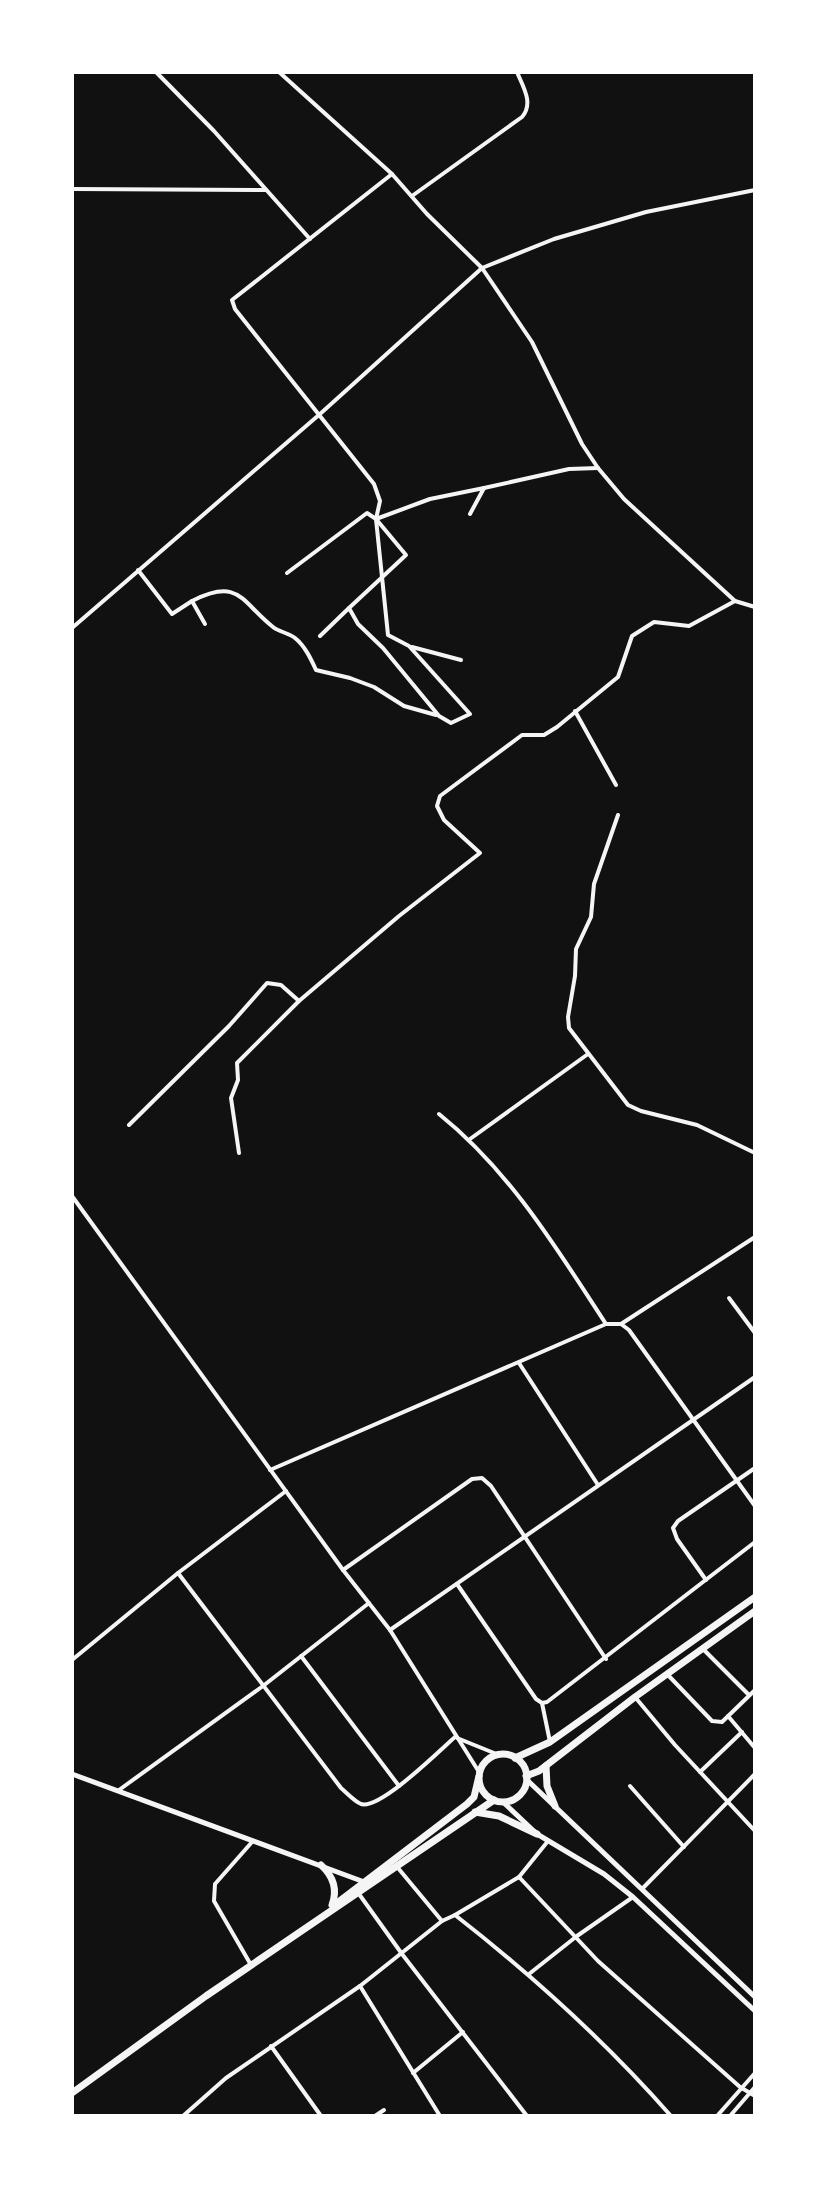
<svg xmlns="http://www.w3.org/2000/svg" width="827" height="2188" viewBox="0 0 827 2188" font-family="'Varela Round',sans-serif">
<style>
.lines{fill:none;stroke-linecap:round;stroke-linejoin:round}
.minor{stroke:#f5f5f5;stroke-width:4}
.tertiary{stroke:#f5f5f5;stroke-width:5}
.trunk{stroke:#f5f5f5;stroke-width:7}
</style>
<rect width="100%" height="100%" fill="#111"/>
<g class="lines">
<!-- minor -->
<g class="minor">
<path d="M156 72 214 131 310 239"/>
<path d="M279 72 392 174 427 214 482 268 532 342 582 444 598 468 624 499 735 601 755 607"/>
<path d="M72 189 265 190"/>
<path d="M412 196 522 117C534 103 523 87 517 72"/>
<path d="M470 514 484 488 569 469 598 468"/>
<path d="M376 519 380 501 374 484 235 309 232 300 392 174"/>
<path d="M138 570 172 614 192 601 205 624"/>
<path d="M287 573 367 513 376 519 406 555 349 608"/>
<path d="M192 601C240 577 241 602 273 627 279 632 289 633 295 638 305 646 311 659 316 670L350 678 374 687 404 706 436 715"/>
<path d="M72 628 320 414 482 268 554 239 646 212 755 190"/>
<path d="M320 636 349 608 358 624 383 648 439 716 451 723 470 714 409 646 388 635 376 519 430 499 484 488"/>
<path d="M412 647 461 660"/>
<path d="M575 711 616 785"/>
<path d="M618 815 594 884 591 917 576 949 575 976 568 1017 569 1028 628 1105 641 1111 697 1125 755 1153"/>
<path d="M439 1114C510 1171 557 1249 606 1324"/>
<path d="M129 1125 229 1026 267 983 281 985 299 1001"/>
<path d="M470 1139 588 1054"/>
<path d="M239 1153 231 1098 238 1080 237 1063 299 1001 399 916 480 853 444 820 437 806 440 796 522 735H544L557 727 618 677 632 636 654 622 689 626 735 601"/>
<path d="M72 1196 343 1570 390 1630 479 1772"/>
<path d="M729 1298 755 1333"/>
<path d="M621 1324 629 1330 755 1506"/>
<path d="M519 1363 598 1485"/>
<path d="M270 1470 606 1324H621L755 1237"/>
<path d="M343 1570 472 1479 482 1478 491 1486 606 1659"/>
<path d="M178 1573 341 1788C347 1793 354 1801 361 1804 380 1810 440 1750 455 1737"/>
<path d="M706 1580 677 1539 673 1528 678 1521 755 1468"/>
<path d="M457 1584 536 1699 542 1703 550 1742"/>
<path d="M390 1630 755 1377"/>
<path d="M703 1649 749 1695"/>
<path d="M301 1656 399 1786"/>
<path d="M72 1660 178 1573 286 1491"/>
<path d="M667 1674 712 1721 722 1722 755 1690"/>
<path d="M635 1697 675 1745 755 1831"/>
<path d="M542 1703 547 1702 755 1542"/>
<path d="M728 1716 755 1748"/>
<path d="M457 1738 499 1755"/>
<path d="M700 1772 742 1732"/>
<path d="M630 1786 684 1847"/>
<path d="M119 1790 263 1686 369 1603"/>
<path d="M398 1868 442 1921"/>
<path d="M519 1877 548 1841"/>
<path d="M642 1889 755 1774"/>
<path d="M359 1894 402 1954 527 2116"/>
<path d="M455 1915 519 1877 598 1961 740 2087 755 2096"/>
<path d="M251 1965 214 1901 215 1884 252 1842"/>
<path d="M529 1974 577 1936 633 1897"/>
<path d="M360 1986 440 2116"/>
<path d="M271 2046 321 2116"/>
<path d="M413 2073 463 2032"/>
<path d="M183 2116 226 2078 360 1986 442 1921 455 1915C532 1975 606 2042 671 2116"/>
<path d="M375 2116 384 2110"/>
<path d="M717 2116 755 2073"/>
<path d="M730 2116 755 2087"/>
</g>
<!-- tertiary -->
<g class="tertiary">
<path d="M72 1774 367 1883"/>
<path d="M526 1779 755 1997"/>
<path d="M503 1802 537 1834 604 1874 633 1897 755 2011"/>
</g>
<!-- trunk -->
<g class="trunk">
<circle cx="503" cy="1778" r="24"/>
<path d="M515 1758 550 1742 755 1597"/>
<path d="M546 1766 547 1786 555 1806"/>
<path d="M526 1776 539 1771 635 1697 755 1611"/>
<path d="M475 1812 499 1816 537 1834"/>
<path d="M321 1865C333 1876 338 1889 332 1905"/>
<path d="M333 1906 467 1804 474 1797 479 1776"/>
<path d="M72 2093 206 1996 494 1800"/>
</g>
</g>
<!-- border -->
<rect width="827" height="2188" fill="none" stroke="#ffffff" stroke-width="148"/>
</svg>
